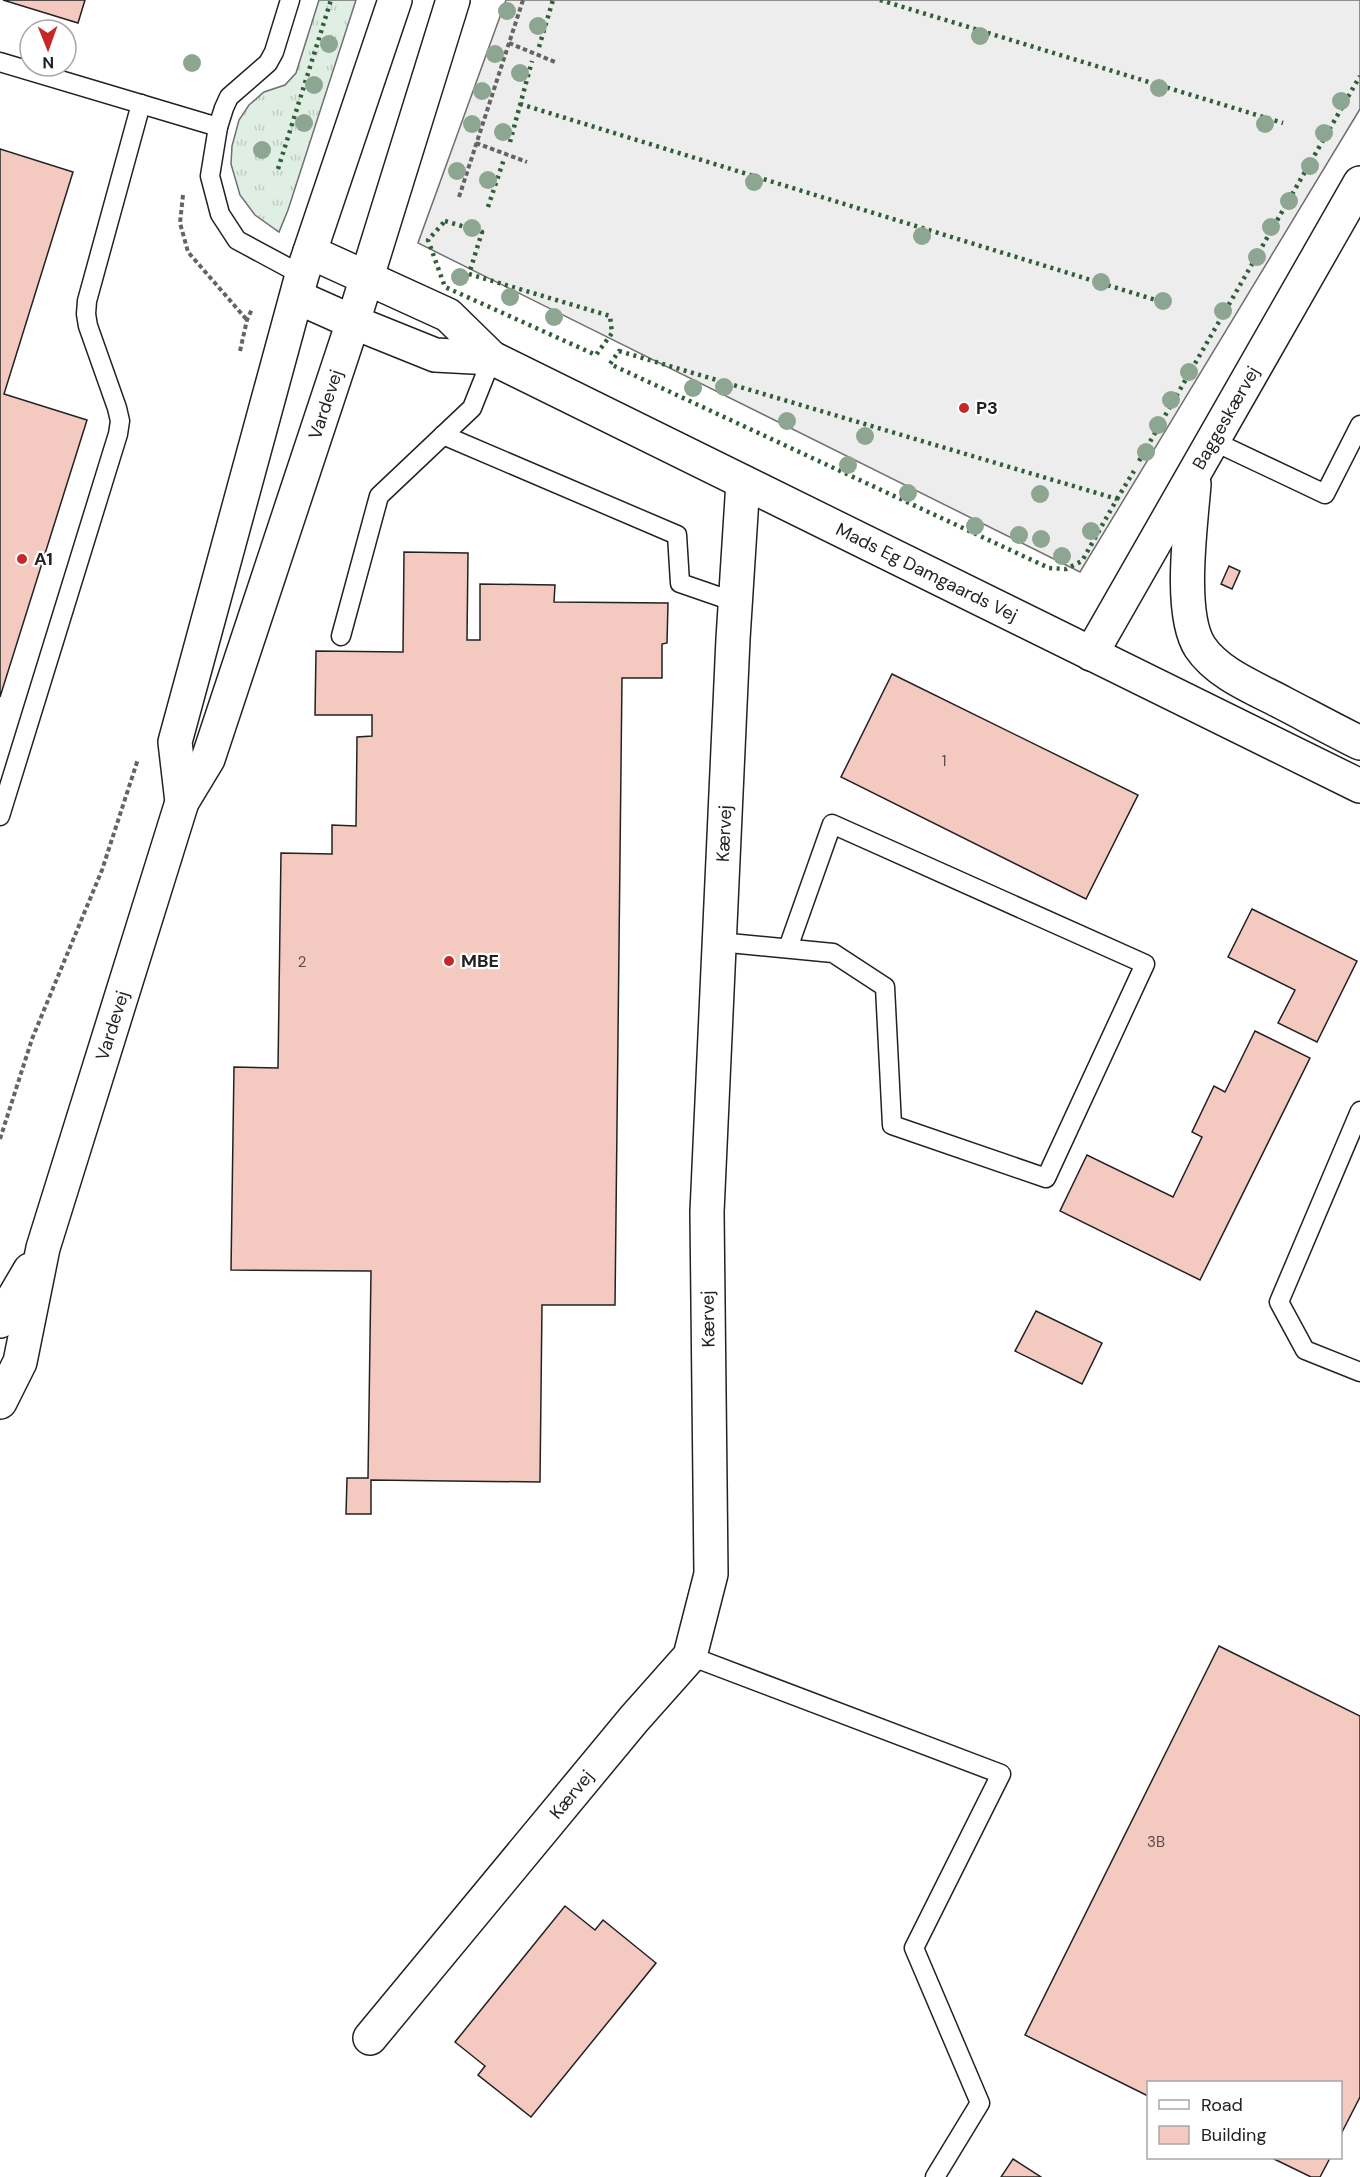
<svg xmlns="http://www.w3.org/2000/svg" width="1360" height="2177" viewBox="0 0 1360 2177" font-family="'DM Sans',sans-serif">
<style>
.grass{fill:url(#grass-tufts);stroke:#6f6f6f;stroke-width:1.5}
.parking{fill:#ededed;stroke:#6f6f6f;stroke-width:1.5}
.building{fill:#f3c9c0;stroke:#222;stroke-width:1.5}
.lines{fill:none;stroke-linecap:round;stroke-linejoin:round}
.service-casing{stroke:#222;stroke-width:21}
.minor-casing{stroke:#222;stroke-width:36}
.tertiary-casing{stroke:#222;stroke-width:36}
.path{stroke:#646464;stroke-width:4;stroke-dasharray:4.5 3;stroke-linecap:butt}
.service{stroke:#fff;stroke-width:18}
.minor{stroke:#fff;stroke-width:33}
.tertiary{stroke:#fff;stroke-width:33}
.hedge{stroke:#2f5e38;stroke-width:4.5;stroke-dasharray:3 4.5;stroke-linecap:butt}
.tree{fill:#8da692}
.poi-dot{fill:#c62828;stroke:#fff;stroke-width:2}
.labels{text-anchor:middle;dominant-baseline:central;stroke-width:4.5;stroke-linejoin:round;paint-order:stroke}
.number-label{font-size:15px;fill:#564c4a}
.street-label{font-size:18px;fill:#222;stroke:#fff}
.poi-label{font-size:18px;font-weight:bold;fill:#222;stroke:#fff;text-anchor:start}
</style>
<defs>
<pattern id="grass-tufts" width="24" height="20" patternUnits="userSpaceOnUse" patternTransform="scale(1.5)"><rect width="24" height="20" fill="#e0efe3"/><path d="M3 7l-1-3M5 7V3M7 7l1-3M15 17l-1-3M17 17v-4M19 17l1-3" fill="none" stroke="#c0cdc2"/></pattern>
</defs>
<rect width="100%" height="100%" fill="#fff"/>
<!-- grass -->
<path class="grass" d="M319 0H356L288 210 279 232 255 215 240 195 231 164 232 146 239 120 249 105 264 92 285 85 296 73Z"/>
<!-- parking -->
<path class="parking" d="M506 0H1360V109L1080 572 418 243Z"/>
<!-- building -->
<g class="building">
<path d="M3 0H85L78 23Z"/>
<path d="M0 149 73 172 4 394 87 420 0 697Z"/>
<path d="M404 552 468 553 467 640H480V584L555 585 554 602 668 603 667 643 662 644V678H622L615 1305H542L540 1482 371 1480V1514H346L347 1478H368L371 1271 231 1270 234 1067 278 1068 281 853 332 854V825L356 826 357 737 372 736V715H315L316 651 403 652Z"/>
<path d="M1229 566 1240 571 1232 589 1221 584Z"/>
<path d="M892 674 1138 795 1086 899 841 777Z"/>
<path d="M1252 909 1357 961 1317 1042 1278 1023 1295 990 1228 957Z"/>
<path d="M1255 1031 1310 1058 1200 1280 1060 1211 1087 1155 1173 1197 1202 1137 1192 1132 1214 1086 1225 1092Z"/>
<path d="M1036 1311 1102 1343 1082 1384 1015 1351Z"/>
<path d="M1219 1646 1360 1716V2097L1340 2136V2082H1148V2096L1025 2035Z"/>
<path d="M565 1906 595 1930 603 1920 656 1963 531 2117 478 2075 485 2066 455 2042Z"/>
<path d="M1272 2158H1330L1320 2177H1311Z"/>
<path d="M1013 2159 1041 2177H1001Z"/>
</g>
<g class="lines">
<defs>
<g id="service">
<path d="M290 0 274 52 268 63 229 97 224 108 218 127 210 176 220 214 237 240 302 275"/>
<path d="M0 62 218 127"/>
<path d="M443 435 677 535 680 583 735 602"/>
<path d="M1213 441 1325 494 1360 425"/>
<path d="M341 636 379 496 472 408 492 358"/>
<path d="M0 816 118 434 120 421 117 408 88 326 86 314 87 301 141 104"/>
<path d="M719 942 833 953 885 987 892 1125 1046 1178 1145 964 832 824 788 948"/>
<path d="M1360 1111 1279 1302 1305 1350 1360 1372"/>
<path d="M690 1656 1001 1774 914 1948 980 2103 935 2177"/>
</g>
<g id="minor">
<path id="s1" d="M310 252 448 315 492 358 1360 786"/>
<path d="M353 322 435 355 492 358"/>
<path d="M1194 484C1191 524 1178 613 1200 647 1218 674 1255 688 1283 703 1308 716 1334 730 1360 743"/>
<path id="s2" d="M1091 654 1360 183"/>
<path id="s3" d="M370 2038 634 1719 690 1656 711 1574 707 1212 733 639 743 482"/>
</g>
<g id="tertiary">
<path d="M297 297 353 322"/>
<path d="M182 802 175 742 302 275 395 0"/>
<path d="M0 1321 30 1270"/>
<path id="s4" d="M0 1402 20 1362 43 1248 182 802 208 759 353 322 453 0"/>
</g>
</defs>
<!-- service casing -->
<use href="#service" class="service-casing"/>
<!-- minor casing -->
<use href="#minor" class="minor-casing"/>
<!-- tertiary casing -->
<use href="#tertiary" class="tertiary-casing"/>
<!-- path -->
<g class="path">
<path d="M509 43 555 62"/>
<path d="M476 143 527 162"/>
<path d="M183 195 180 223 188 252 247 320"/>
<path d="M459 197 523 0"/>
<path d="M240 351 247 320 252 309"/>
<path d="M0 1139 32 1039 102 870 138 759"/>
</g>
<!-- service -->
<use href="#service" class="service"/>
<!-- minor -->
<use href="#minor" class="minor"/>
<!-- tertiary -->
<use href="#tertiary" class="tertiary"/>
<!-- hedge -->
<g class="hedge">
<path d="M880 0 1283 123"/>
<path d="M539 47 553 0"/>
<path d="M520 104 1172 305"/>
<path d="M510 142 532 61"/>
<path d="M278 169 331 0"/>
<path d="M488 207 504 159"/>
<path d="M445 221 482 232 469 274 610 316 612 333 596 355 445 287 428 240Z"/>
<path d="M619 351 1117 499 1082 561 1066 569 1049 568 610 364Z"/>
<path d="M1139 461 1360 76"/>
<path d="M1117 499 1134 471"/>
</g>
</g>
<!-- trees -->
<g class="tree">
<circle cx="507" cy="11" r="9"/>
<circle cx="538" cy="26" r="9"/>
<circle cx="980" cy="36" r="9"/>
<circle cx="329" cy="44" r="9"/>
<circle cx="495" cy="54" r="9"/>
<circle cx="192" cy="63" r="9"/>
<circle cx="520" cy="73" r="9"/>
<circle cx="314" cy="85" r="9"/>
<circle cx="1159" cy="88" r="9"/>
<circle cx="482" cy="91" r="9"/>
<circle cx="1341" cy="101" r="9"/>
<circle cx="304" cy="123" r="9"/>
<circle cx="472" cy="124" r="9"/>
<circle cx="1265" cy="124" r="9"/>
<circle cx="503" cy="132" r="9"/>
<circle cx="1324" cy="133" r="9"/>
<circle cx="262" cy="150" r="9"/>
<circle cx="1310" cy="166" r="9"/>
<circle cx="457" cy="171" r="9"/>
<circle cx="488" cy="180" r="9"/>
<circle cx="754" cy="182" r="9"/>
<circle cx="1289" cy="201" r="9"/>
<circle cx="1271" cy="227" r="9"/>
<circle cx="472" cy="228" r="9"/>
<circle cx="922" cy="236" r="9"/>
<circle cx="1257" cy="257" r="9"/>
<circle cx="460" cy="277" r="9"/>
<circle cx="1101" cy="282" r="9"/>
<circle cx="510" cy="297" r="9"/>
<circle cx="1163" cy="301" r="9"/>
<circle cx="1223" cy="311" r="9"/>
<circle cx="554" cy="317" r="9"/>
<circle cx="1189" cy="372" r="9"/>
<circle cx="724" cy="387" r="9"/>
<circle cx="693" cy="388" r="9"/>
<circle cx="1171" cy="400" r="9"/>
<circle cx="787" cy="421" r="9"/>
<circle cx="1158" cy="425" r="9"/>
<circle cx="865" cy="436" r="9"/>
<circle cx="1146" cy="452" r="9"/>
<circle cx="848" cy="465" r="9"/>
<circle cx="908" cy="493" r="9"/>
<circle cx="1040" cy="494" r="9"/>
<circle cx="975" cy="526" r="9"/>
<circle cx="1091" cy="531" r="9"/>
<circle cx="1019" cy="535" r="9"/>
<circle cx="1041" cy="539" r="9"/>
<circle cx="1062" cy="556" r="9"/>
</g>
<!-- markers -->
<g class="poi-dot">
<circle cx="964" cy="408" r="6"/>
<circle cx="22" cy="559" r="6"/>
<circle cx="449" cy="961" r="6"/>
</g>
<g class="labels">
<!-- number labels -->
<g class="number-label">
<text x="944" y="761">1</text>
<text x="302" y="962">2</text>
<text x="1156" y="1842">3B</text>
</g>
<!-- street labels -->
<g class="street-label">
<text stroke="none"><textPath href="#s4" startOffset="1052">Vardevej</textPath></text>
<text stroke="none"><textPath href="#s2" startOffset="272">Baggeskærvej</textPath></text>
<text stroke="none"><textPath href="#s1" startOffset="698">Mads Eg Damgaards Vej</textPath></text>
<text stroke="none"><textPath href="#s3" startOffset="1324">Kærvej</textPath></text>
<text stroke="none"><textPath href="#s4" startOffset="394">Vardevej</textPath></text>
<text transform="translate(708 1319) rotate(-91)">Kærvej</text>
<text stroke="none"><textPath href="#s3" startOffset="316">Kærvej</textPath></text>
</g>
<!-- poi labels -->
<g class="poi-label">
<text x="976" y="408">P3</text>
<text x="34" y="559">A1</text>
<text x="461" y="961">MBE</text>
</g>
</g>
<!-- legend -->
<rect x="1147" y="2081" width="195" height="78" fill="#ffffff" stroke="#a7a7a7" stroke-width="1.5"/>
<rect x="1159" y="2100" width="30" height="9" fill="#ffffff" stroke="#a7a7a7" stroke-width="1.5"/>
<text x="1201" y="2111" font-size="18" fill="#222222">Road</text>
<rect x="1159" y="2126" width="30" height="18" fill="#f3c9c0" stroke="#a7a7a7" stroke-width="1.5"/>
<text x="1201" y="2141" font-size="18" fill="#222222">Building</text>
<!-- north arrow -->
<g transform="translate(48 48) rotate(179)"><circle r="28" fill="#ffffff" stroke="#a7a7a7" stroke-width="1.5"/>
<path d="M0-4.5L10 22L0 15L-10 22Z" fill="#c62828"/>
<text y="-9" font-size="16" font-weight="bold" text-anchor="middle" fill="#222222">N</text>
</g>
</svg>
